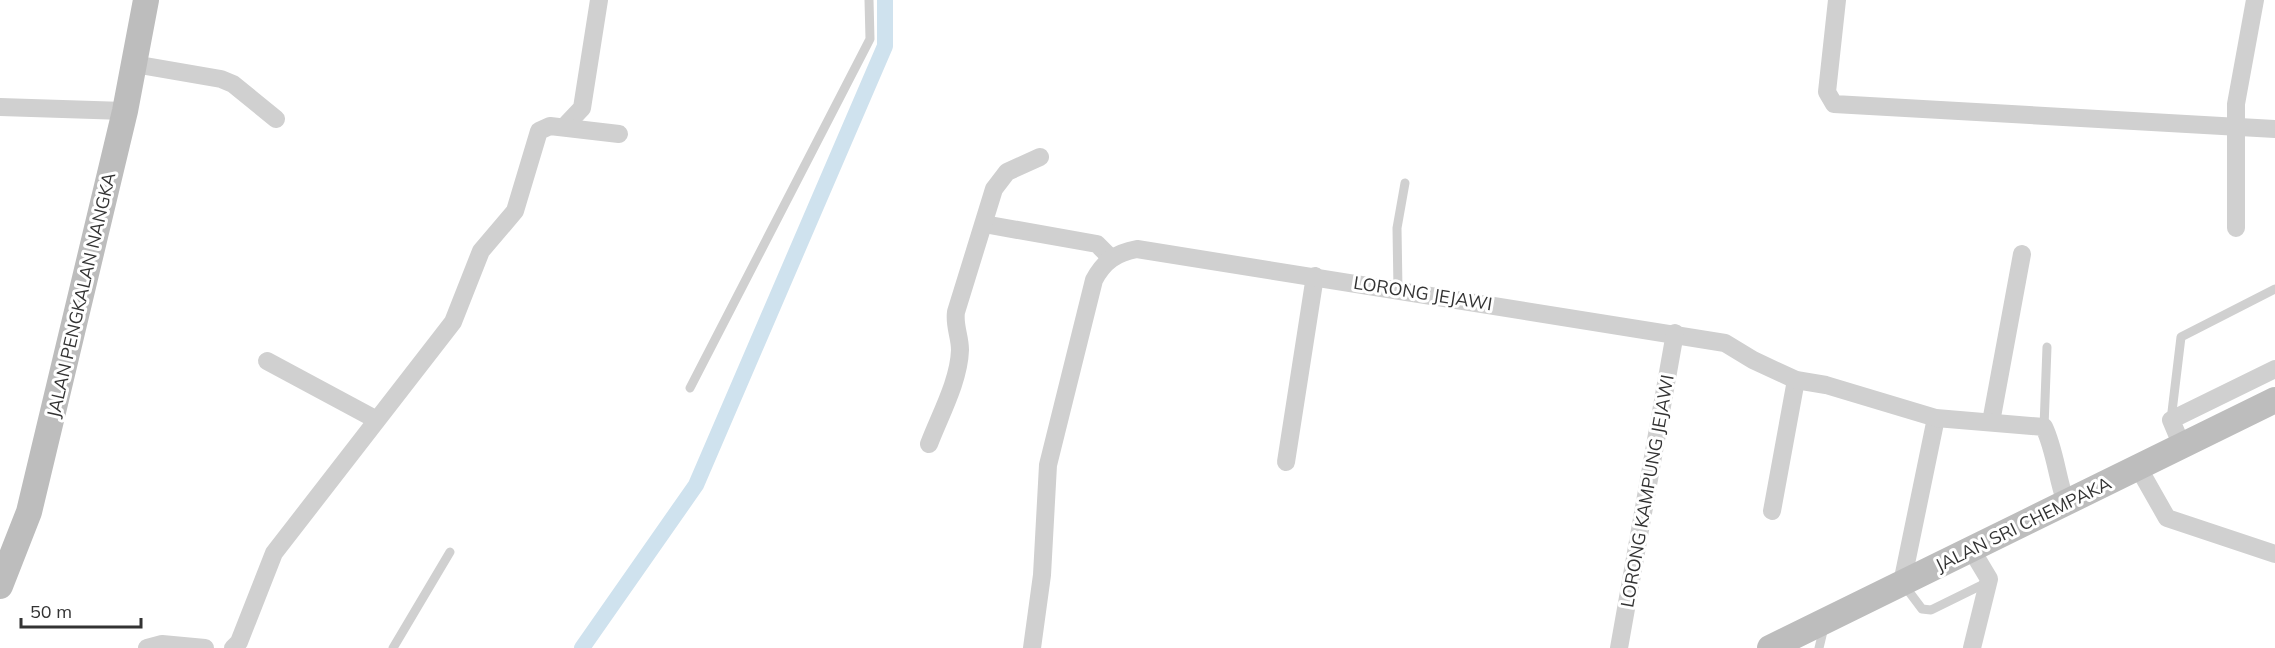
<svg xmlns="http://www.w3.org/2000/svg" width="2275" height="648" viewBox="0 0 2275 648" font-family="Mulish,sans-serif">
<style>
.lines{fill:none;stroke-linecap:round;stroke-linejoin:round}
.canal{stroke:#cfe2ee;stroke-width:16}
.lane{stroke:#d0d0d0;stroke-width:9}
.street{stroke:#d0d0d0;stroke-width:18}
.secondary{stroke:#bdbdbd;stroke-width:26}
.labels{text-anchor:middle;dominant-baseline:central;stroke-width:6;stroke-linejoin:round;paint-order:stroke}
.street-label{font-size:18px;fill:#333;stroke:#fff}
</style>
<rect width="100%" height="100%" fill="#fff"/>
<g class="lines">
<!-- canal -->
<path class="canal" d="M582 648 696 485 885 46V0"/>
<!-- lane -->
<g class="lane">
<path d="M1398 290 1397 228 1405 183"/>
<path d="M690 388 870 39 869 0"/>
<path d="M2171 420 2181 337 2275 289"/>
<path d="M2044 427 2047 347"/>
<path d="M1904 585 1922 609 1931 610 1988 582"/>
<path d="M393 648 450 552"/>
<path d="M1819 648 1824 627"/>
</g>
<!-- street -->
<g class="street">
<path d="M1837 0 1827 92 1834 104 2275 129"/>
<path d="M134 64 221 79 233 84 276 119"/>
<path d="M0 107 125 111"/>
<path d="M564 127 582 108 599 0"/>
<path d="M984 224 1097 244 1111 258"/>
<path d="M2236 228V104L2255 0"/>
<path d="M267 361 375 419"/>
<path d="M1991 422 2022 254"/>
<path d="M929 444C940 415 959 381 960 350 960 336 954 326 956 312L994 189 1007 172 1040 157"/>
<path d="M2182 446 2171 420 2275 369"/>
<path d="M1286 462 1315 276"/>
<path d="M2138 467 2167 518 2275 554"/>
<path d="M1772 511 1796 380"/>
<path d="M1971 549 1989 579 1972 648"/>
<path d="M1902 583 1936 418"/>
<path d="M147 648 162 644 205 648"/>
<path d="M233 648 239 642 274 553 453 322 481 251 515 211 539 131 550 126 619 134"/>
<path d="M1032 648 1042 575 1048 465 1094 280C1104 261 1116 253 1137 249L1725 343 1753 360 1796 380 1826 385 1936 418 2044 427C2055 450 2057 478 2066 503"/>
<path d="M1619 648 1675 333"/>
</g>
<!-- secondary -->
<g class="secondary">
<path d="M0 586 29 512 125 111 146 0"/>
<path d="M1770 648 2275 400"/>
</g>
</g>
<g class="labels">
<!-- street labels -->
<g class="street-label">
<text transform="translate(1423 293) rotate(9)">LORONG JEJAWI</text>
<text transform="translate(81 295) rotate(-77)">JALAN PENGKALAN NANGKA</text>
<text transform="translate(1647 491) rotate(-80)">LORONG KAMPUNG JEJAWI</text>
<text transform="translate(2023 524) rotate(-26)">JALAN SRI CHEMPAKA</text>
</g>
</g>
<!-- scale -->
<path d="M21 618v9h120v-9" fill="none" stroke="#333333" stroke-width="3"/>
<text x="30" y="618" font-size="18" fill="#333333" stroke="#ffffff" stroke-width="4.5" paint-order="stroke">50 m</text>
</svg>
